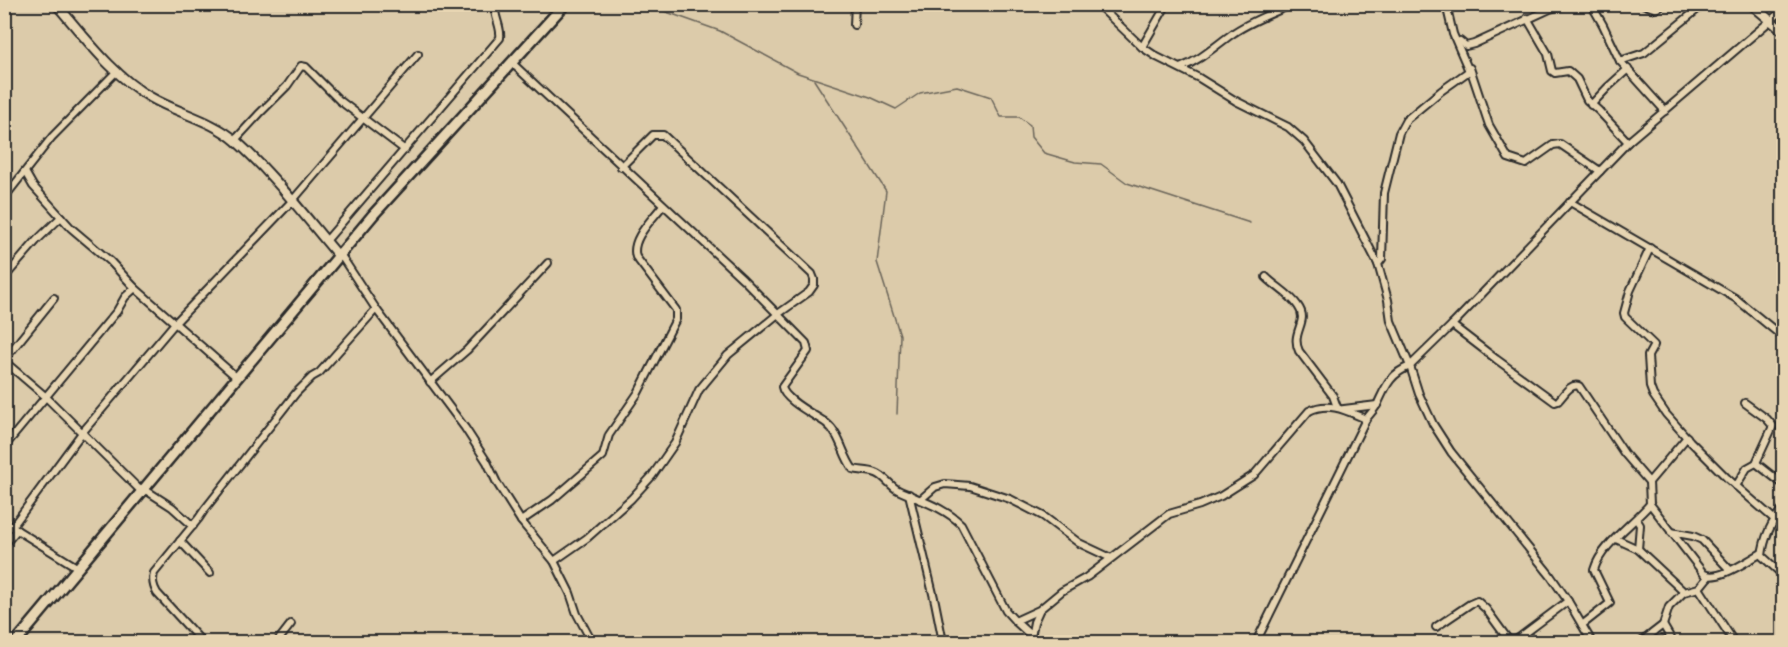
<svg xmlns="http://www.w3.org/2000/svg" width="1788" height="647" viewBox="0 0 1788 647" font-family="Kalam,sans-serif">
<style>
.lines{fill:none;stroke-linecap:round;stroke-linejoin:round}
.stream{stroke:#696459;stroke-width:1.5}
.minor-casing{stroke:#2b2b2b;stroke-width:10}
.tertiary-casing{stroke:#2b2b2b;stroke-width:12}
.primary-casing{stroke:#2b2b2b;stroke-width:14}
.minor{stroke:#e7d5b2;stroke-width:6}
.tertiary{stroke:#e7d5b2;stroke-width:8}
.primary{stroke:#e7d5b2;stroke-width:9}
</style>
<rect width="100%" height="100%" fill="#dccbaa"/>
<filter id="ink" filterUnits="userSpaceOnUse"><feTurbulence type="fractalNoise" baseFrequency=".0167" numOctaves="2"/><feDisplacementMap in="SourceGraphic" scale="12" xChannelSelector="R" yChannelSelector="G"/><feConvolveMatrix kernelMatrix="1 2 1 2 8 2 1 2 1" color-interpolation-filters="sRGB"/></filter>
<g filter="url(#ink)">
<g class="lines">
<!-- stream -->
<g class="stream">
<path d="M644 4 720 31 798 73 870 97 896 109 920 93 957 86 991 97 1001 117H1019L1030 125 1031 137 1044 153 1075 162 1101 164 1127 183 1250 223"/>
<path d="M814 80 886 191 877 262 900 335 897 414"/>
</g>
<defs>
<g id="minor">
<path d="M1097 4 1142 47 1157 57 1199 78 1236 101 1288 127 1304 141 1337 184 1378 264 1388 300 1391 321 1410 366 1419 394 1433 424 1451 452 1550 575 1568 601 1592 642"/>
<path d="M1591 4 1603 25 1620 61 1665 111"/>
<path d="M1643 4 1656 9 1663 4"/>
<path d="M1527 18 1548 54 1552 71 1555 73 1568 71 1577 79 1587 100 1599 111 1628 142"/>
<path d="M854 25 855 4"/>
<path d="M1460 41 1466 46 1474 44 1550 9 1569 4"/>
<path d="M1142 47 1167 4"/>
<path d="M1620 61 1644 53 1704 4"/>
<path d="M512 63 743 279 806 343 808 351 782 387C784 400 815 415 826 423 841 435 842 454 853 469 860 471 868 470 876 473 885 476 890 486 898 490 919 500 944 507 961 524L1006 611 1015 621 1038 642"/>
<path d="M1180 68C1201 60 1215 46 1232 34 1250 21 1272 14 1292 4"/>
<path d="M1470 68 1489 125 1508 158 1526 164 1553 145 1560 144 1600 171"/>
<path d="M1591 105 1608 87 1628 69"/>
<path d="M235 140 260 113 287 86 301 66 306 67 339 100 405 150"/>
<path d="M25 172 33 186 71 228 110 261 135 288 234 375"/>
<path d="M4 198 52 137 117 71"/>
<path d="M1570 202 1735 298 1784 338"/>
<path d="M326 241 500 38C502 27 493 16 495 4"/>
<path d="M1650 248 1630 291 1624 313 1625 317 1654 345 1648 356 1650 387 1653 395 1666 414 1690 441 1728 479 1774 519"/>
<path d="M340 254 376 309 465 428 487 462 497 483 521 521 554 561 570 593 577 614 592 642"/>
<path d="M1378 264 1382 259 1384 193 1399 133 1406 120 1441 91 1469 71 1453 34 1446 4"/>
<path d="M1266 277C1276 287 1290 294 1298 306 1310 322 1290 332 1299 351L1333 396 1337 407"/>
<path d="M4 278 37 240 61 217"/>
<path d="M1452 325 1496 359 1555 402 1558 401C1564 395 1570 383 1579 386L1624 453 1649 482 1650 504 1704 574C1719 582 1748 560 1762 553"/>
<path d="M4 360 54 298"/>
<path d="M4 361 45 396 139 489"/>
<path d="M430 382 467 350 548 263"/>
<path d="M1344 409 1377 405"/>
<path d="M4 447 117 311 125 297 135 288"/>
<path d="M1756 463 1784 485"/>
<path d="M1649 482 1687 437"/>
<path d="M1736 486 1747 468 1756 463 1773 426 1767 419 1745 403"/>
<path d="M144 489 172 507 193 526"/>
<path d="M909 494 935 602 943 642"/>
<path d="M920 500 935 487 945 484 970 486 1010 499 1043 516 1079 543 1111 558"/>
<path d="M1784 507C1772 521 1764 537 1762 556L1784 576"/>
<path d="M1636 519 1640 525 1638 549"/>
<path d="M521 521 552 500 603 456 609 435 638 393 676 319V310L636 257C630 239 653 219 663 205"/>
<path d="M4 522 75 566"/>
<path d="M12 527 81 434 175 323 293 200 418 54"/>
<path d="M1671 532 1693 536 1702 540 1730 570"/>
<path d="M1616 539 1638 549 1684 592"/>
<path d="M180 541 210 573"/>
<path d="M4 545 17 530"/>
<path d="M554 561 587 538 631 499 652 476 675 443 699 390 728 355 778 314 809 292 814 285V279L812 274 663 135H653L621 167"/>
<path d="M1699 588 1734 642"/>
<path d="M1015 621 1039 610 1062 591 1087 577 1169 514 1200 505 1221 496 1254 475 1309 411C1329 401 1347 411 1366 419"/>
<path d="M1582 625 1610 603 1594 570C1601 545 1633 524 1650 504"/>
<path d="M1663 625 1673 642"/>
<path d="M1436 627 1470 604 1477 601 1486 609 1510 642"/>
<path d="M1031 637 1034 622 1039 611"/>
<path d="M202 642 157 593C153 586 152 581 154 573L199 518 205 509 296 393 312 377 319 373 376 309"/>
<path d="M277 642 291 624"/>
<path d="M1256 642 1366 419C1370 414 1375 409 1378 403 1386 386 1390 374 1410 366L1452 325 1628 142 1784 9"/>
<path d="M1510 642 1516 640 1568 601"/>
<path d="M1641 642 1663 625 1669 607 1684 592 1699 588 1708 577"/>
</g>
<g id="tertiary">
<path d="M56 4C84 36 114 77 150 97 177 113 212 120 236 141 273 174 304 215 336 253"/>
<path d="M1751 4 1784 32"/>
</g>
<path id="primary" d="M16 642 373 215 565 4"/>
</defs>
<!-- minor casing -->
<use href="#minor" class="minor-casing"/>
<!-- tertiary casing -->
<use href="#tertiary" class="tertiary-casing"/>
<!-- primary casing -->
<use href="#primary" class="primary-casing"/>
<!-- minor -->
<use href="#minor" class="minor"/>
<!-- tertiary -->
<use href="#tertiary" class="tertiary"/>
<!-- primary -->
<use href="#primary" class="primary"/>
</g>
</g>
<!-- margin -->
<rect width="1788" height="647" fill="none" stroke="#e7d5b2" stroke-width="24"/>
<rect x="12" y="12" width="1764" height="623" fill="none" stroke="#2b2b2b" stroke-width="2" filter="url(#ink)"/>
</svg>
